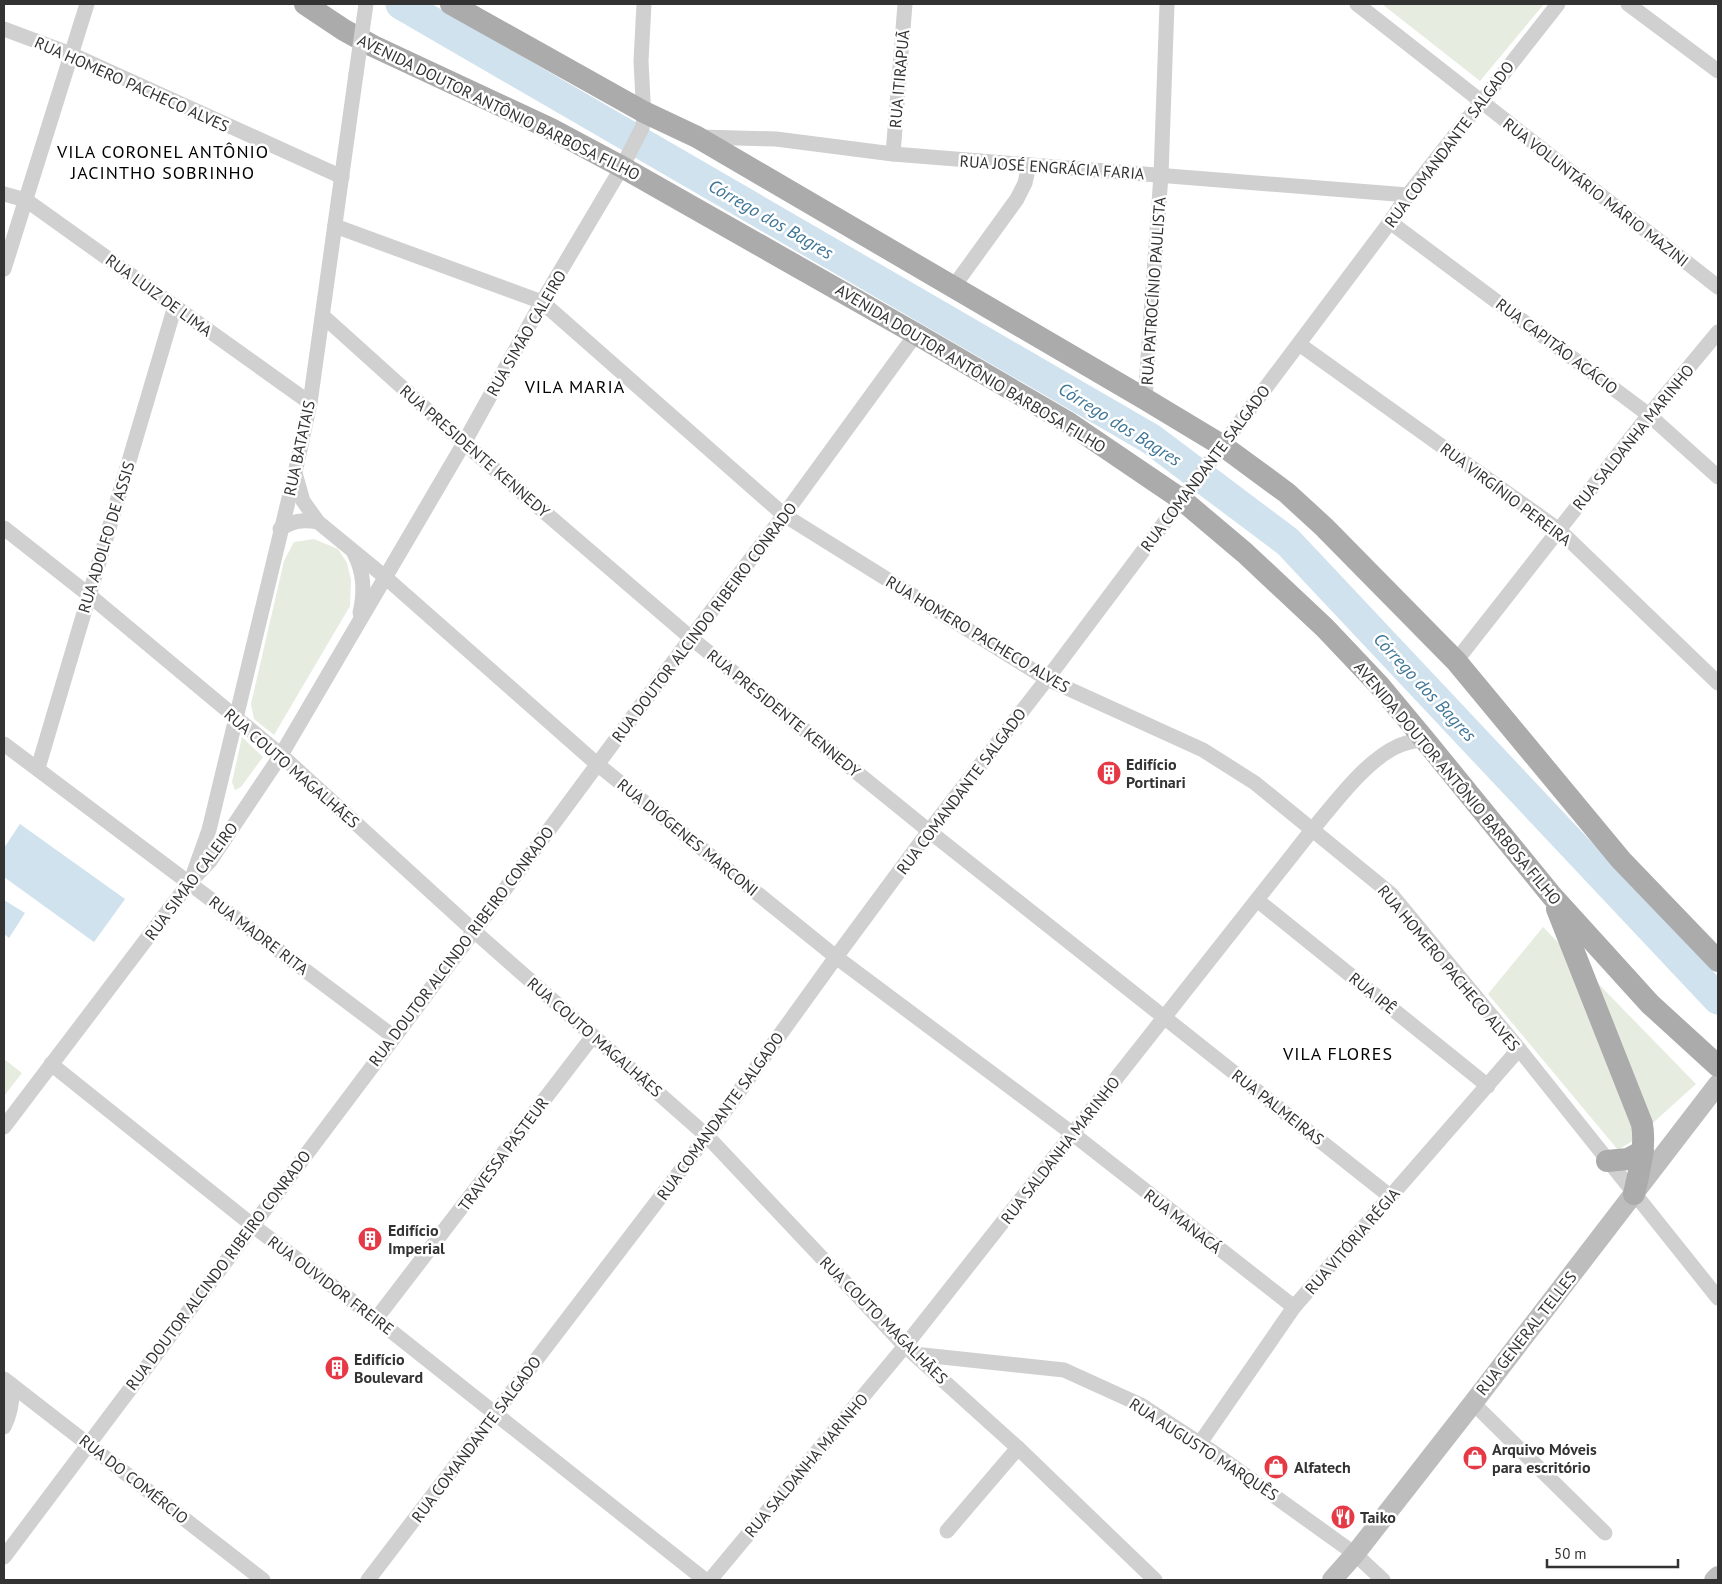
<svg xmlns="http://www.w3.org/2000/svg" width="1722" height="1584" viewBox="0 0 1722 1584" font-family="'PT Sans',sans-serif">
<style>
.green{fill:#e6ecdf}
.water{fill:#cfe2ee}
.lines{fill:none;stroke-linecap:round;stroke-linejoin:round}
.river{stroke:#cfe2ee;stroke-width:31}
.street{stroke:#d0d0d0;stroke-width:15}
.secondary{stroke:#bdbdbd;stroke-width:20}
.primary{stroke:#ababab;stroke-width:22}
.street-bridge{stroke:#d0d0d0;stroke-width:15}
.labels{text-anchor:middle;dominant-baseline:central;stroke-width:5;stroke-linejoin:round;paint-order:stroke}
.street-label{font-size:16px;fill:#333;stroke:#fff}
.poi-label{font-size:16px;font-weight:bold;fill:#333;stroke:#fff;text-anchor:start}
.neighbourhood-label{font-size:18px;letter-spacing:1px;fill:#000;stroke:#fff}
.water-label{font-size:18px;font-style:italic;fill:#3f7597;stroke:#fff}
</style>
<rect width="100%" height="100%" fill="#fff"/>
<!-- green -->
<g class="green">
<path d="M1382 4H1544L1480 81Z"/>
<path d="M314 539 338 549 347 563 351 580 350 606 274 735 254 719 251 704 284 561 294 542Z"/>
<path d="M242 737 263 757 241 787 235 790 232 782Z"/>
<path d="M1543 927 1696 1084 1634 1140 1618 1150 1488 994Z"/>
<path d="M4 1059 22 1073 4 1096Z"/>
</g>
<!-- water -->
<g class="water">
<path d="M20 824 125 899 94 942 4 877V848Z"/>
<path d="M4 900 25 913 9 938 4 934Z"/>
</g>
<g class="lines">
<!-- river -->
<path class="river" d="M401 4 1151 439 1288 542 1718 999"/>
<!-- street -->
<g class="street">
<path d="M1357 4 1718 287"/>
<path d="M1628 4 1718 71"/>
<path d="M4 29 71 54 342 177"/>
<path d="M701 137 776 139 893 154 1408 195"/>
<path d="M893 154 905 4"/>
<path d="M4 194 26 200 310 403"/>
<path d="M1390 222 1649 415 1718 477"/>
<path d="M335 226 542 302 784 515 1047 679 1203 750 1255 783 1391 894 1519 1049 1718 1298"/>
<path d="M4 269 87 4"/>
<path d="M954 286 1017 199 1025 183 1029 165"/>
<path d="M323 316 464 443 691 638 929 831 1391 1197"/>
<path d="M1299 344 1559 530 1718 683"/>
<path d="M1145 399 1161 175 1167 4"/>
<path d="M295 473 303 501 318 522 385 577 597 764 836 957 1073 1134 1294 1307"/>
<path d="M4 528 89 595 281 755 474 931 707 1136 905 1346 1018 1448 1155 1580"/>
<path d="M280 529C293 521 302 519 318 522"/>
<path d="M354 553C364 573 365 591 360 613"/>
<path d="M1456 661 1649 415 1718 332"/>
<path d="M4 744 394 1037"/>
<path d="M38 768 175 306"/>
<path d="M194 872 209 830 295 473 310 403 356 74"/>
<path d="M1257 900 1488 1086"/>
<path d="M51 1064 252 1225 376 1319 705 1580"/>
<path d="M4 1127 189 883 210 861 281 755 464 443 542 302 622 167 642 128 644 119 641 61 644 4"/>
<path d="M376 1319 593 1036"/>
<path d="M914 1354 1064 1370 1141 1405 1213 1452 1355 1554 1383 1580"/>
<path d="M4 1379 263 1580"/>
<path d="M1473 1403 1605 1533"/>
<path d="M4 1427C11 1413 13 1401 12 1385"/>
<path d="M1200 1443 1294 1307 1519 1049"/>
<path d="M947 1531 1018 1448"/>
<path d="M4 1557 474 931 691 638 784 515 916 334"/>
<path d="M368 1580 707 1136 836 957 929 831 1047 679 1390 222 1408 195 1558 4"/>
<path d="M710 1580 905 1346 1312 830C1335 803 1365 761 1398 746 1406 742 1415 741 1424 739"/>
</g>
<!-- secondary -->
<g class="secondary">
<path d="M1332 1580 1355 1554 1473 1403 1718 1084"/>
<path d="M1714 1580 1718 1576"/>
</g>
<!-- primary -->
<g class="primary">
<path d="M305 4 344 30 373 46 551 129 622 167 916 334 1069 423 1181 499 1245 553 1325 628 1379 685 1424 739 1552 896 1650 1004 1718 1066"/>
<path d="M451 4 644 112 697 137 1145 399 1223 446 1287 493 1324 527 1456 661 1621 860 1718 961"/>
<path d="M1557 909 1642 1124C1646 1148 1639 1171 1634 1194"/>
<path d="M1607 1161 1628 1159 1643 1151"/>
</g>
<!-- street-bridge -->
<path class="street-bridge" d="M356 74 366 4"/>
</g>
<!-- icons -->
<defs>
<symbol id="building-disc" viewBox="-11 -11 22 22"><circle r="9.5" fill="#e63946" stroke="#fff"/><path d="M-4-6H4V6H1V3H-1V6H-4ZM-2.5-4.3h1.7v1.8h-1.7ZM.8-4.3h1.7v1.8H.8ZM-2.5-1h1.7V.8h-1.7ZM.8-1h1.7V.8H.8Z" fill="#fff"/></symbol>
<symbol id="shop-disc" viewBox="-11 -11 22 22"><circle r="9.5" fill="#e63946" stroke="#fff"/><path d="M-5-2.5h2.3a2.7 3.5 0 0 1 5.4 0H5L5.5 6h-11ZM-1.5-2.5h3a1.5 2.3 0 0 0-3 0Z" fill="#fff"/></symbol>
<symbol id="restaurant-disc" viewBox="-11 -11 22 22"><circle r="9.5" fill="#e63946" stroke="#fff"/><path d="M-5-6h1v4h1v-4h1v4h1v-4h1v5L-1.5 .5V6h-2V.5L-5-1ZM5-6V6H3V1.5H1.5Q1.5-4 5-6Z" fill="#fff"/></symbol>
</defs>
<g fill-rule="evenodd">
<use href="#building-disc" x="1095" y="759" width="28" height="28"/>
<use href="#building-disc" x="356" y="1225" width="28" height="28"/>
<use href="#building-disc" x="323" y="1354" width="28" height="28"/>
<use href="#shop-disc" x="1461" y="1444" width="28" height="28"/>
<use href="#shop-disc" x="1262" y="1453" width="28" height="28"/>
<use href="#restaurant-disc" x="1329" y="1503" width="28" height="28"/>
</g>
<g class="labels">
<!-- street labels -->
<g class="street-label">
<text transform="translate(899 79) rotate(-85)">RUA ITIRAPUÃ</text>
<text transform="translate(132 84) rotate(24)">RUA HOMERO PACHECO ALVES</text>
<text transform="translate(499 107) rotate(26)">AVENIDA DOUTOR ANTÔNIO BARBOSA FILHO</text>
<text transform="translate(1449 144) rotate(-53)">RUA COMANDANTE SALGADO</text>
<text transform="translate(1052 167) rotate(4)">RUA JOSÉ ENGRÁCIA FARIA</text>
<text transform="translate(1596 192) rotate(38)">RUA VOLUNTÁRIO MÁRIO MAZINI</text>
<text transform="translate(1153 291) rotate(-86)">RUA PATROCÍNIO PAULISTA</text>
<text transform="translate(159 295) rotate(36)">RUA LUIZ DE LIMA</text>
<text transform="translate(526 333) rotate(-60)">RUA SIMÃO CALEIRO</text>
<text transform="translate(1557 346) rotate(37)">RUA CAPITÃO ACÁCIO</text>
<text transform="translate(971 368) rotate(31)">AVENIDA DOUTOR ANTÔNIO BARBOSA FILHO</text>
<text transform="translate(1633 437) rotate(-51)">RUA SALDANHA MARINHO</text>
<text transform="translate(299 448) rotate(-78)">RUA BATATAIS</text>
<text transform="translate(475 451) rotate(41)">RUA PRESIDENTE KENNEDY</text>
<text transform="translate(1205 468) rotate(-53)">RUA COMANDANTE SALGADO</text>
<text transform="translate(1506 494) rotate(37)">RUA VIRGÍNIO PEREIRA</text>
<text transform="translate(106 537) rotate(-73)">RUA ADOLFO DE ASSIS</text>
<text transform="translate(704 622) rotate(-53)">RUA DOUTOR ALCINDO RIBEIRO CONRADO</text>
<text transform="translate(978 634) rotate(31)">RUA HOMERO PACHECO ALVES</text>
<text transform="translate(784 713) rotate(39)">RUA PRESIDENTE KENNEDY</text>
<text transform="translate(292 768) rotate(41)">RUA COUTO MAGALHÃES</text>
<text transform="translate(1458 783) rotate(50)">AVENIDA DOUTOR ANTÔNIO BARBOSA FILHO</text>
<text transform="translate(961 791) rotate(-53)">RUA COMANDANTE SALGADO</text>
<text transform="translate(688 837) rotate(39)">RUA DIÓGENES MARCONI</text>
<text transform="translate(191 881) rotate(-53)">RUA SIMÃO CALEIRO</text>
<text transform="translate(259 935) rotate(37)">RUA MADRE RITA</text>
<text transform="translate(461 946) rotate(-53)">RUA DOUTOR ALCINDO RIBEIRO CONRADO</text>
<text transform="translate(1449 968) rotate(50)">RUA HOMERO PACHECO ALVES</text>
<text transform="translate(1373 993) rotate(39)">RUA IPÊ</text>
<text transform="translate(595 1037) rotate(41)">RUA COUTO MAGALHÃES</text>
<text transform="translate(1278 1107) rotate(38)">RUA PALMEIRAS</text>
<text transform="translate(720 1116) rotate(-54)">RUA COMANDANTE SALGADO</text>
<text transform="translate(1060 1150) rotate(-52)">RUA SALDANHA MARINHO</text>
<text transform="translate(503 1154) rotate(-53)">TRAVESSA PASTEUR</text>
<text transform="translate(1183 1221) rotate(38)">RUA MANACÁ</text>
<text transform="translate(1352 1241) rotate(-49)">RUA VITÓRIA RÉGIA</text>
<text transform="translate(218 1270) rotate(-53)">RUA DOUTOR ALCINDO RIBEIRO CONRADO</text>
<text transform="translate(331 1285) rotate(37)">RUA OUVIDOR FREIRE</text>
<text transform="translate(884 1320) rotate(45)">RUA COUTO MAGALHÃES</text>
<text transform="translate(1526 1333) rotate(-52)">RUA GENERAL TELLES</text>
<text transform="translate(476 1439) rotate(-53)">RUA COMANDANTE SALGADO</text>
<text transform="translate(1204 1449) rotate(33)">RUA AUGUSTO MARQUÊS</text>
<text transform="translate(806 1465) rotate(-50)">RUA SALDANHA MARINHO</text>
<text transform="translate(134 1479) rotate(38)">RUA DO COMÉRCIO</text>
</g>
<!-- poi labels -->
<g class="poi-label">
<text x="1126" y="764">Edifício<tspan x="1126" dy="18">Portinari</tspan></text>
<text x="388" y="1230">Edifício<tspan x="388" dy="18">Imperial</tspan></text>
<text x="354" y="1359">Edifício<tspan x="354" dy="18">Boulevard</tspan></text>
<text x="1492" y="1449">Arquivo Móveis<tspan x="1492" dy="18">para escritório</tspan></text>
<text x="1294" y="1467">Alfatech</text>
<text x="1360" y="1517">Taiko</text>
</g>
<!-- neighbourhood labels -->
<g class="neighbourhood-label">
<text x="163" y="151">VILA CORONEL ANTÔNIO<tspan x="163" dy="21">JACINTHO SOBRINHO</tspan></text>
<text x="575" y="386">VILA MARIA</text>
<text x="1338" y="1053">VILA FLORES</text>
</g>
<!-- water labels -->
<g class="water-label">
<text transform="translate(771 219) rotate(30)">Córrego dos Bagres</text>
<text transform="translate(1120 424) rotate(32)">Córrego dos Bagres</text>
<text transform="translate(1425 687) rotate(47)">Córrego dos Bagres</text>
</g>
</g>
<!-- border -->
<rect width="1722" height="1584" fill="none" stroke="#333333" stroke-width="10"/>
<!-- scale -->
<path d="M1547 1559v8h131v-8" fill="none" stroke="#333333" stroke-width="2.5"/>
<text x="1554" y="1559" font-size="15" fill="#333333" stroke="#ffffff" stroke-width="4" paint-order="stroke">50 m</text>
</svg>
